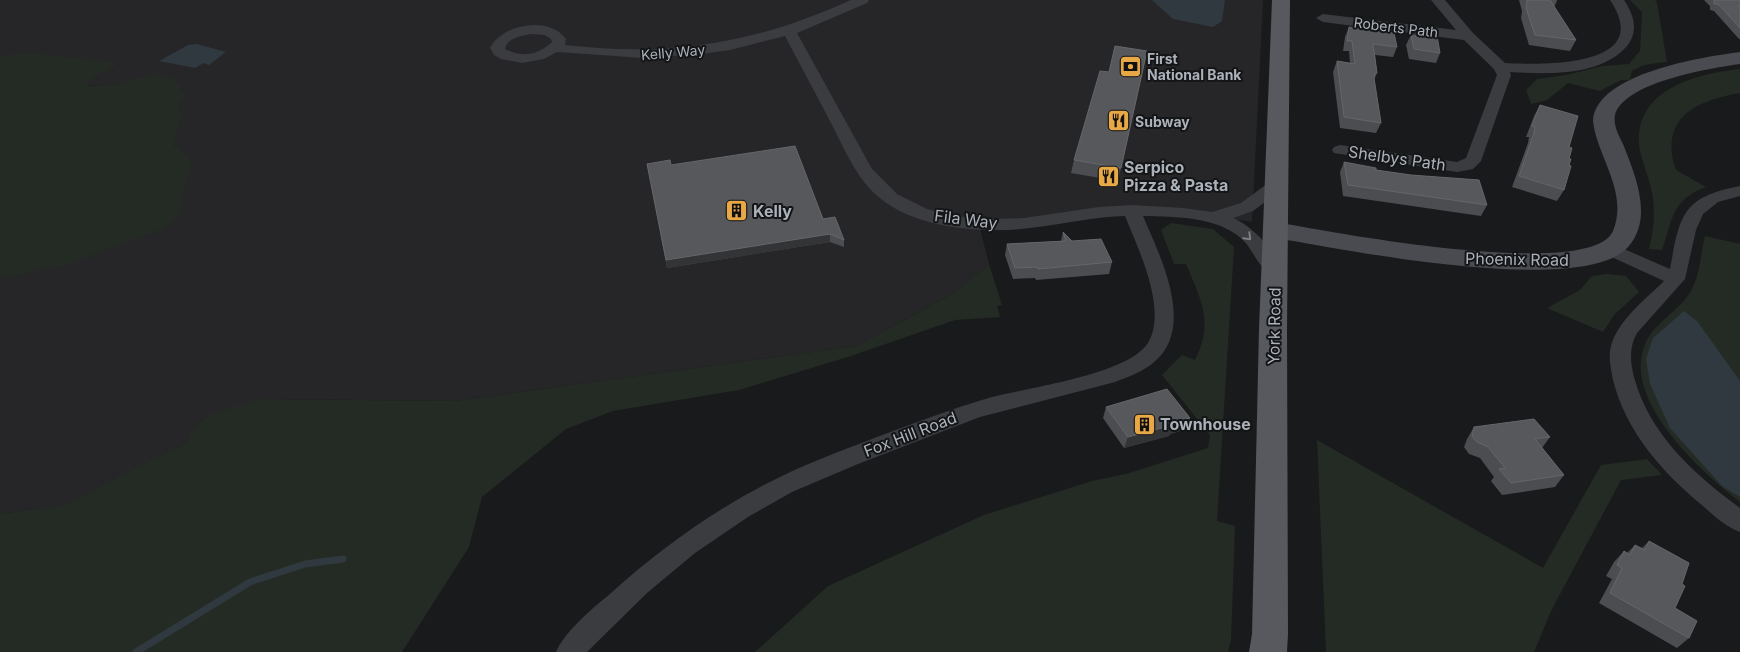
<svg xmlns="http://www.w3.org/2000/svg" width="1740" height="652" viewBox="0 0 1740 652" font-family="Inter,sans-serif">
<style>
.built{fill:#262628}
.green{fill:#242b24}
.water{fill:#30393f}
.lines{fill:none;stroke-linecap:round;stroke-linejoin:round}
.stream{stroke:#30393f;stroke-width:7}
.street{fill:#3b3c40;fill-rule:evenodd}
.secondary{fill:#494b50;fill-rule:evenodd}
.primary{fill:#57595f;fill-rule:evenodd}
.wall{fill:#4b4d50}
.shaded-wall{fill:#333436}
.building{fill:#56585b;stroke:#64666a}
.oneway{stroke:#7a7d83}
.labels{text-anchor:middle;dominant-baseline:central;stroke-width:4;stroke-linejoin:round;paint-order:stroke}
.far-street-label{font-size:14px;fill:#adb2ba;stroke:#141517}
.far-poi-label{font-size:14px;font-weight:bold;fill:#adb2ba;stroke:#141517;text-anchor:start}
.street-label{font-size:16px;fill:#adb2ba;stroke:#141517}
.poi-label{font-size:16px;font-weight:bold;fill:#adb2ba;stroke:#141517;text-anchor:start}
</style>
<rect width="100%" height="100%" fill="#191a1c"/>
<!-- built -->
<path class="built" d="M0 0H1263L1252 222 1205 215 1160 212 979 225 989 264 949 296 856 346 455 401 268 399 68 505 0 514V245L160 83 0 89Z"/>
<!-- green -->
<g class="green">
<path d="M1630 0H1655L1657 3 1667 62C1655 63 1643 64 1632 71L1630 80H1621L1600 91 1568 83 1547 100 1531 104 1526 90 1537 79 1566 75 1603 66 1629 64 1640 51 1642 12Z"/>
<path d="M28 53 115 62V66L88 80V86L120 84 153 74 174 79 185 95 178 105 183 118 179 123 173 146C183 149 188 156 192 166L184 185 180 216 160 230 63 266 35 269 22 275 0 277V56Z"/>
<path d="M1740 69V93C1695 101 1659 118 1676 170L1706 187C1671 200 1673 219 1662 250L1649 249C1654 228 1656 209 1651 188 1648 175 1643 164 1640 151 1630 91 1694 74 1740 69Z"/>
<path d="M1171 223 1213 229 1234 247 1217 521 1235 526 1231 640 1228 652H755L828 586 984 515 1092 481 1126 474 1208 448 1210 435 1162 375 1182 355 1195 360C1214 322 1201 300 1186 264H1174L1161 230Z"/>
<path d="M1705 236 1740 244V502C1701 472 1619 398 1646 342 1655 323 1675 313 1687 297 1700 280 1700 256 1705 236Z"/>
<path d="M989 264 1002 305 997 306 1000 317 955 320 851 356 739 390 613 411 566 429 482 497 469 547 402 652H0V514L64 505 189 441V437L196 426 210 415 258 399 455 401 856 346 949 296Z"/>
<path d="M1607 274 1626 276 1639 292 1614 315 1603 332 1547 308 1580 290 1592 276Z"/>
<path d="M1317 440 1543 568 1601 465 1647 459 1662 475 1621 480 1551 611 1534 652H1326Z"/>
</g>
<!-- water -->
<g class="water">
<path d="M1152 0H1225L1222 21 1213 27 1173 19Z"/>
<path d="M197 44 226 52 209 65 204 63 195 68 159 61 188 45Z"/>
<path d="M1684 311 1697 321 1740 381V497L1722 486 1670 428 1650 384 1646 359 1653 338Z"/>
</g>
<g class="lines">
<!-- stream -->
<path class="stream" d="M136 652 250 582 305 564 343 559"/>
<!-- street -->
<g class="street">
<path d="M851 0H869L867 3 797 33 872 169 897 194 927 209 955 216 991 219 1024 218 1099 207 1132 205 1183 208 1212 212 1241 203 1271 181H1283L1285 185 1283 189 1253 211 1233 218C1257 229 1271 249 1284 270L1282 274C1262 280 1255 251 1242 239 1216 216 1176 217 1143 216 1160 256 1197 328 1153 363 1142 372 1128 377 1115 382L980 417 858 464 792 492 748 517 695 553 647 593 587 652H556C565 631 593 608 611 593 661 548 715 509 776 479 814 460 854 446 893 431 923 420 952 409 982 400 1019 388 1131 376 1149 341 1167 308 1138 248 1125 216 1086 217 1048 228 1008 230 967 231 915 226 881 199 857 180 845 150 831 123 816 94 800 65 785 36L730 50 701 54 643 58 557 52 544 59 522 63 501 59 494 55 490 48C502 24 549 15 566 39L565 45C671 57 754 44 851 0ZM531 34 545 35 551 39 552 42C539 55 521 58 505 49 507 38 521 36 531 34Z"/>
<path d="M1431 0H1445L1473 33 1505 63C1542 65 1656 68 1610 0H1624C1634 15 1639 31 1627 46 1600 77 1547 74 1510 72L1511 75 1481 161 1473 169 1457 172 1334 153 1332 150 1334 147 1340 145 1457 162 1466 158 1497 75 1494 69 1464 40 1323 22 1316 18 1323 14 1456 30Z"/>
<path d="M1740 186V196L1718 202 1703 214 1696 230 1685 279 1637 333C1629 347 1630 362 1634 377 1649 434 1694 474 1740 508V532C1726 527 1714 516 1703 506 1663 473 1626 432 1613 380 1611 369 1608 357 1611 346 1618 320 1646 299 1664 281L1605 254 1602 250 1605 246 1611 244 1617 246 1670 269C1680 215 1682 197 1740 186Z"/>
</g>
<!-- secondary -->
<path class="secondary" d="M1740 52V64C1711 68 1624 82 1615 115 1613 125 1619 136 1623 144 1635 175 1654 218 1628 247 1583 298 1341 249 1276 238L1267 235 1264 230 1267 225 1276 222C1325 231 1591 282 1613 231 1629 192 1597 157 1593 121 1596 73 1703 57 1740 52Z"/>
<!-- primary -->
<path class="primary" d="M1272 0H1290L1287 329 1288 634 1287 652H1249L1252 634 1259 329Z"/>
</g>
<!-- wall -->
<g class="wall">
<path d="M1519 0H1557V1L1554 7 1576 40 1570 51 1529 45 1521 18 1522 11Z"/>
<path d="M1704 0H1740V39H1739L1714 11 1710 10V6Z"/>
<path d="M1349 27 1397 47 1393 57 1375 55 1377 73 1374 80 1381 123 1376 133 1340 128 1333 72 1337 61 1350 63 1349 51H1343L1345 37Z"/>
<path d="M1411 35 1440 53 1436 63 1409 59 1406 45Z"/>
<path d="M1147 51 1118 181 1071 173 1074 160 1109 72Z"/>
<path d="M1540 105 1569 147V165L1564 190 1557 201 1512 187 1528 143 1529 137H1526L1534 116Z"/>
<path d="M1344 162 1376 170 1487 205 1481 216 1343 196 1340 172Z"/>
<path d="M647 164 671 165 823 219 844 240V247L830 242 667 268Z"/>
<path d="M1063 232 1072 241 1112 262 1109 274 1036 280 1035 278 1013 279 1005 255 1007 244 1061 241Z"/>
<path d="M1106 407 1190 418 1186 429 1170 434 1169 436 1124 448 1103 418Z"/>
<path d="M1474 427 1550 437 1542 448 1564 475 1555 487 1502 495 1491 481 1494 477 1480 458 1469 454 1464 447 1467 439Z"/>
<path d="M1649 541 1675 608 1689 638 1677 648 1599 603 1612 579 1606 576 1614 562 1624 551 1627 553 1635 545 1642 548Z"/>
</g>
<!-- shaded-wall -->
<g class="shaded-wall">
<path d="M830 234V242L667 268 666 260Z"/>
<path d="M1190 418 1186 429 1170 434 1169 436 1124 448 1128 437Z"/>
</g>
<!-- building -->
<g class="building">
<path d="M1527 0H1550L1576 40 1535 35 1526 8 1527 1Z"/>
<path d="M1714 0H1740V6H1738L1740 9V28L1718 4H1714Z"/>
<path d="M1349 27 1394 33 1397 47 1373 44 1377 73H1375L1374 78 1381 123 1344 117 1337 61 1355 64 1352 41H1347Z"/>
<path d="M1411 35 1437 36 1440 53 1414 49Z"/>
<path d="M1115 46 1147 51 1121 168 1074 160 1100 71 1109 72Z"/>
<path d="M1540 105 1578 116 1569 147 1572 148 1569 159H1571L1569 165 1571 166 1564 190 1519 176 1534 133 1535 127 1532 126Z"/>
<path d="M795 146 823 219 835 217 844 240 830 234 666 260 647 164 670 160 671 165Z"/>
<path d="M1344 162 1376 168V170L1411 175 1479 180 1487 205 1348 185Z"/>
<path d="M1063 232 1072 241 1101 239 1112 262 1038 269 1037 267 1015 268 1007 244 1066 241Z"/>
<path d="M1167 389 1190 418 1172 423 1173 425 1128 437 1106 407Z"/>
<path d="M1534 419 1550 437 1535 439 1564 475 1511 483 1499 469 1505 468 1488 447 1477 442 1472 436 1474 427Z"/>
<path d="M1649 541 1689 563 1682 584 1685 586 1675 608 1697 621 1689 638 1610 593 1622 568 1617 565 1624 551 1630 555 1635 545 1645 550Z"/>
</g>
<!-- one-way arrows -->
<defs><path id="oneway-chevron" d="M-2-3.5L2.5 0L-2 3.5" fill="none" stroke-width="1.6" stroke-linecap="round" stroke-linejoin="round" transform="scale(1.25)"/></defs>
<use class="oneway" href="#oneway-chevron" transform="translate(1248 237) rotate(45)"/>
<!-- icons -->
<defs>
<symbol id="bank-square" viewBox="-11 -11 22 22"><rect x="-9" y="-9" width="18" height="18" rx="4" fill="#e8a845" stroke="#141517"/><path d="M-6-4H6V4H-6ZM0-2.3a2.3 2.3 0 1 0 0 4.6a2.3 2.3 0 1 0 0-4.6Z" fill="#111"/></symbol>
<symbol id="restaurant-square" viewBox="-11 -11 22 22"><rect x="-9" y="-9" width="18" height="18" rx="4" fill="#e8a845" stroke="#141517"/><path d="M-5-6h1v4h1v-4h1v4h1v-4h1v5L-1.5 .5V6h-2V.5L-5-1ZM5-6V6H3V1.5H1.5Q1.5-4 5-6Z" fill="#111"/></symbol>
<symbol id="building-square" viewBox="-11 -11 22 22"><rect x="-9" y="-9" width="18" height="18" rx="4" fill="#e8a845" stroke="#141517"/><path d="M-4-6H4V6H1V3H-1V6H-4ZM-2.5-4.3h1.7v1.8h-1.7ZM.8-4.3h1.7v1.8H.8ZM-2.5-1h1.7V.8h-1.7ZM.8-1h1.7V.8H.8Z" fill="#111"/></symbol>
</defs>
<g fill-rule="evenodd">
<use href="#bank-square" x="1118" y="54" width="25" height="25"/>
<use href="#restaurant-square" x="1106" y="108" width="25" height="25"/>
<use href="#restaurant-square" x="1096" y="164" width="25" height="25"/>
<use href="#building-square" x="724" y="198" width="25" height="25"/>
<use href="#building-square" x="1132" y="412" width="25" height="25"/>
</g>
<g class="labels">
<!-- far-street labels -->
<g class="far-street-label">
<text transform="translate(1396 27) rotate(7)">Roberts Path</text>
<text transform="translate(673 52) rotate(-5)">Kelly Way</text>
</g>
<!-- far-poi labels -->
<g class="far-poi-label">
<text x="1147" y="58">First<tspan x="1147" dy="16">National Bank</tspan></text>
<text x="1135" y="121">Subway</text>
</g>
<!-- street labels -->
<g class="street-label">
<text transform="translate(1397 158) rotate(8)">Shelbys Path</text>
<text transform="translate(966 219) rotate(7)">Fila Way</text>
<text transform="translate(1517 259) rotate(1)">Phoenix Road</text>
<text transform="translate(1274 326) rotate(-89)">York Road</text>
<text transform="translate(910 434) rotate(-21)">Fox Hill Road</text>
</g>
<!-- poi labels -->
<g class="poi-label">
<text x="1124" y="167">Serpico<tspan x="1124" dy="18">Pizza &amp; Pasta</tspan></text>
<text x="753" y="211">Kelly</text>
<text x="1160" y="424">Townhouse</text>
</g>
</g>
</svg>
